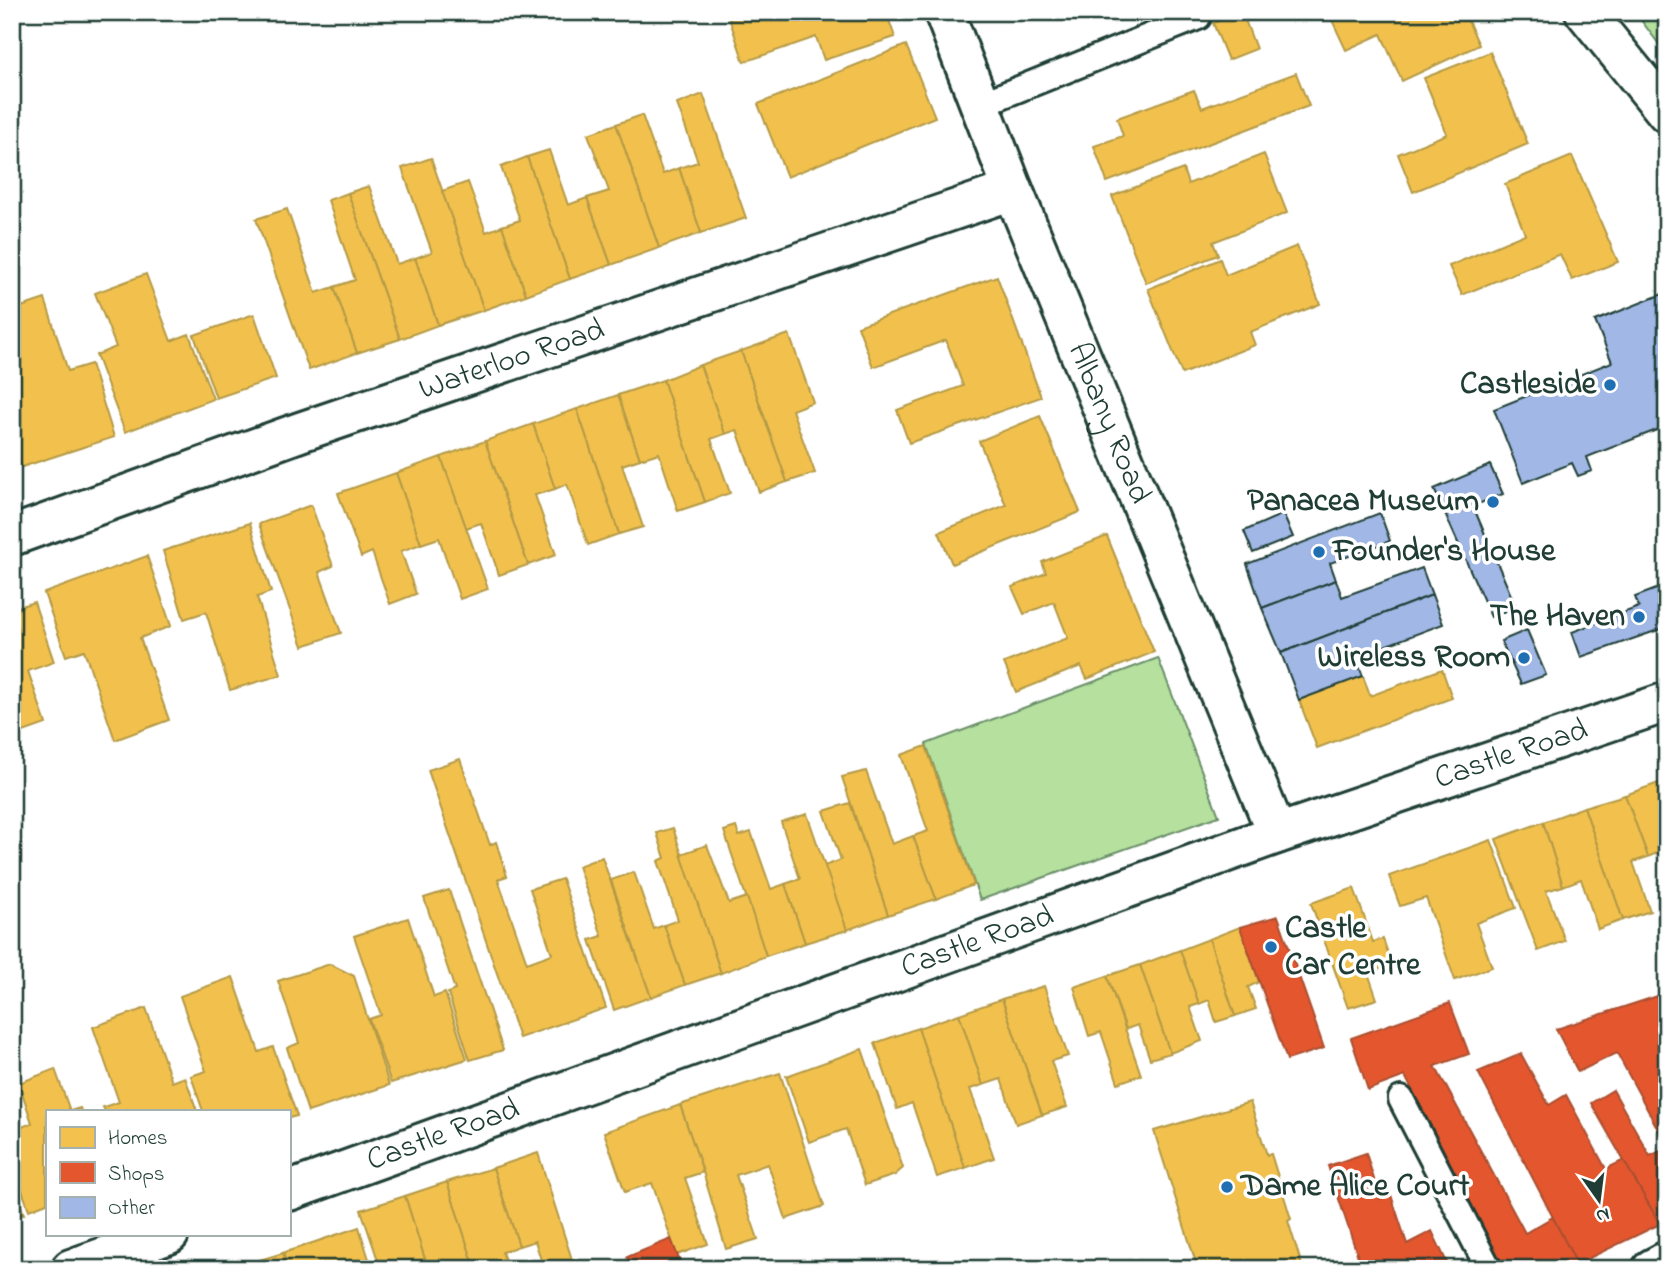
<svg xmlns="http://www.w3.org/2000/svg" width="1679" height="1281" viewBox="0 0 1679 1281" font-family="'Indie Flower',sans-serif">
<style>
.green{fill:#b5e09e;stroke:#6a8e69;stroke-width:2}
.homes{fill:#f2c14e;stroke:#b39946;stroke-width:2}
.shops{fill:#e4572e;stroke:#a94f30;stroke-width:2}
.building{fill:#a1b7e5;stroke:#1f3d34;stroke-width:2}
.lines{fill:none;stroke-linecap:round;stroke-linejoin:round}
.lane-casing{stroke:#1f3d34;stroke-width:30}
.street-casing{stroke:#1f3d34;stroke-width:44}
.secondary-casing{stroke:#1f3d34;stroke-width:44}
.lane{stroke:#fff;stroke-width:24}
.street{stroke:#fff;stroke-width:38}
.secondary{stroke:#fff;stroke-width:38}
.poi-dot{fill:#1f6fb2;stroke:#fff;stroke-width:2.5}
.labels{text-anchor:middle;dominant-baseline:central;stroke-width:7;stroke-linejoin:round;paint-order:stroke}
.street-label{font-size:32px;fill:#1f3d34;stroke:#fff}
.poi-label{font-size:32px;font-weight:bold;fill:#1f3d34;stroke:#fff;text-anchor:end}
</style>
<rect width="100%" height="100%" fill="#fff"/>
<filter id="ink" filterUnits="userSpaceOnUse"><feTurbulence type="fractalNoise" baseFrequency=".0143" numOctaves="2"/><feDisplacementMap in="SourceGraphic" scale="14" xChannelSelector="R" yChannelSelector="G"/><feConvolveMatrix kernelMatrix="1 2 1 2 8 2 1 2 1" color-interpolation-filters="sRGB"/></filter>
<g filter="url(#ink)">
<!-- green -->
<g class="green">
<path d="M1635 12H1667V55Z"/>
<path d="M1158 658 1219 816 980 900 926 744Z"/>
</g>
<!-- homes -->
<g class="homes">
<path d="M727 12H886L895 37 824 60 816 37 744 62Z"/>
<path d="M1110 12H1143L1114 22Z"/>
<path d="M1242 12 1256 49 1228 60 1213 23Z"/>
<path d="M1343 12H1464L1479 45 1402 81 1381 34 1346 50 1331 18Z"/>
<path d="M906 45 935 117 787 177 758 104Z"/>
<path d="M1490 52 1528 144 1413 192 1398 154 1447 134 1424 78Z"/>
<path d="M1296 73 1309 106 1107 182 1094 146 1123 136 1117 118 1194 90 1202 108Z"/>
<path d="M703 94 746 218 701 233 679 168 698 162 677 104Z"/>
<path d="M642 115 663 174 679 168 701 233 659 248 616 124Z"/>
<path d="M616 124 659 248 611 265 587 198 609 191 588 134Z"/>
<path d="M549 150 568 205 587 198 611 265 570 279 527 157Z"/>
<path d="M1264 154 1287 213 1213 242 1218 255 1146 283 1112 196 1183 169 1188 184Z"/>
<path d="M1572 156 1618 262 1572 280 1560 254 1462 295 1449 266 1525 234 1505 184Z"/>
<path d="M527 157 570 279 526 295 502 226 520 220 501 167Z"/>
<path d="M431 158 484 310 438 325 415 258 432 252 402 168Z"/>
<path d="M468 182 486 232 502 226 526 295 484 310 442 191Z"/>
<path d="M369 186 397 264 415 258 438 325 400 339 348 193Z"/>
<path d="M348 193 400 339 357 353 334 287 355 280 328 200Z"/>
<path d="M287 209 316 293 334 287 357 353 309 370 256 219Z"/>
<path d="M1297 246 1320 304 1250 332 1255 345 1182 374 1148 289 1220 259 1226 275Z"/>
<path d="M146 274 171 341 189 334 213 399 125 432 96 355 116 347 95 293Z"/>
<path d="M997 276 1041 397 909 443 897 410 963 386 946 340 873 367 858 326Z"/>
<path d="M45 299 68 371 91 364 114 437 22 467 12 438V391L20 389 12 366V310Z"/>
<path d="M254 314 276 378 216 398 194 335Z"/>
<path d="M789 334 813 402 792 410 815 473 787 482 741 351Z"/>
<path d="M741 351 787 482 759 492 737 430 725 434 700 365Z"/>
<path d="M700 365 725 434 711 439 730 493 705 502 663 380Z"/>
<path d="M663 380 705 502 678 511 659 453 640 459 618 395Z"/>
<path d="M618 395 640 459 622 465 643 527 619 534 577 409Z"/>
<path d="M577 409 619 534 588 545 567 484 555 489 533 424Z"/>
<path d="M1040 416 1080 512 952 564 939 532 1006 505 979 441Z"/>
<path d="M533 424 555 489 535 495 556 555 528 565 485 441Z"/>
<path d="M485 441 528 565 499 575 481 523 466 528 441 457Z"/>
<path d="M441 457 488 589 460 599 439 538 421 544 396 473Z"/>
<path d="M396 473 421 544 401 551 416 594 390 604 372 552 361 557 338 493Z"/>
<path d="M311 505 333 566 319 572 341 633 303 646 259 524Z"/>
<path d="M250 523 271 592 257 597 281 675 230 690 206 612 184 619 163 551Z"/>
<path d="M1107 536 1154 652 1087 679 1081 666 1016 692 1004 663 1068 638 1054 602 1024 614 1012 587 1046 573 1042 562Z"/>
<path d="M147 556 171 626 140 638 169 720 115 740 84 650 66 656 44 593Z"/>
<path d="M34 602 54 662 28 671 46 724 12 736V609Z"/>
<path d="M1442 669 1452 698 1317 748 1299 700 1363 676 1370 696Z"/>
<path d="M926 746 974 885 936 899 913 836 928 831 901 755Z"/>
<path d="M460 759 490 845 496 842 507 876 498 879 527 963 552 954 530 889 562 879 606 1008 519 1038 428 770Z"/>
<path d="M866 771 892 844 913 836 936 899 888 915 842 777Z"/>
<path d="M1667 780V851L1666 849 1648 857 1625 795Z"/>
<path d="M1625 795 1648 857 1633 862 1650 911 1623 920 1584 807Z"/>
<path d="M850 803 888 915 847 930 824 866 841 860 824 811Z"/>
<path d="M1584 807 1623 920 1598 929 1581 879 1563 886 1543 822Z"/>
<path d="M807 814 847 930 805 943 785 884 800 879 781 822Z"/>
<path d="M1543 822 1563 886 1546 891 1565 941 1538 951 1496 839Z"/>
<path d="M736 827 739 836 751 832 771 889 785 884 805 943 766 956 724 831Z"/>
<path d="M673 828 721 973 685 985 664 925 678 920 658 861 665 858 657 833Z"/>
<path d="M1491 840 1516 908 1476 923 1492 967 1455 980 1426 898 1400 906 1389 876Z"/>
<path d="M707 845 729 903 747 897 766 956 721 973 681 854Z"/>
<path d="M602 857 651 997 614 1010 590 940 602 936 578 866Z"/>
<path d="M634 872 654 929 664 925 685 985 651 997 611 880Z"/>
<path d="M1354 888 1373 942 1383 939 1392 965 1368 973 1377 999 1348 1008 1311 903Z"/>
<path d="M449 890 503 1050 470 1060 448 993 455 990 424 898Z"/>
<path d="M408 918 434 997 445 993 467 1059 391 1083 369 1019 381 1015 354 936Z"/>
<path d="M1240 927 1259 982 1248 987 1256 1009 1235 1016 1209 939Z"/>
<path d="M1209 939 1235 1016 1216 1022 1209 1000 1199 1004 1180 950Z"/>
<path d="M1180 950 1199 1004 1190 1007 1202 1041 1170 1053 1140 965Z"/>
<path d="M330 964 354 976 389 1085 308 1112 287 1048 299 1043 278 981Z"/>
<path d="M1140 965 1170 1053 1150 1059 1138 1025 1126 1029 1107 976Z"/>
<path d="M1107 976 1141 1075 1118 1083 1101 1032 1089 1036 1074 987Z"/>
<path d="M233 977 259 1052 273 1047 297 1116 289 1118V1111H203L191 1076 206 1071 180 996Z"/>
<path d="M1044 986 1068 1056 1051 1061 1067 1107 1042 1115 1002 999Z"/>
<path d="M1002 999 1042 1115 1016 1124 1001 1079 983 1085 959 1014Z"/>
<path d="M146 1008 172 1082 185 1077 197 1111H105L103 1107 119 1102 93 1027Z"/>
<path d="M959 1014 983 1085 970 1089 994 1158 965 1168 918 1028Z"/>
<path d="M918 1028 965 1168 937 1177 912 1103 897 1109 875 1043Z"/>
<path d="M862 1049 903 1168 895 1175 865 1185 846 1129 809 1142 786 1076Z"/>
<path d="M55 1069 70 1111 80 1108 81 1111H47V1203L29 1210 12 1162V1131L32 1123 19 1083Z"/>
<path d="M780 1073 824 1206 786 1219 768 1164 736 1175 758 1239 726 1249 703 1172 680 1105Z"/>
<path d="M1250 1102 1267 1155 1271 1154 1291 1219 1288 1221 1303 1269H1198L1154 1131Z"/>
<path d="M680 1105 703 1172 685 1178 708 1244 677 1255 652 1183 625 1192 604 1132Z"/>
<path d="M538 1153 575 1269H544L535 1241 519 1246 493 1168Z"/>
<path d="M493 1168 519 1246 502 1252 508 1269H475L447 1182Z"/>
<path d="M12 1180 24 1214 12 1218Z"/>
<path d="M447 1182 475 1269H442L441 1267 428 1269 405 1196Z"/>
<path d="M405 1196 428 1269H381L361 1210Z"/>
<path d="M359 1227 372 1269H288L283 1253Z"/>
<path d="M283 1253 288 1269H229Z"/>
<path d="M997 1261 1001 1269H982Z"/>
</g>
<!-- shops -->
<g class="shops">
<path d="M1278 916 1324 1048 1287 1060 1240 927Z"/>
<path d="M1667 993V1146L1617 1053 1578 1072 1556 1029Z"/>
<path d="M1450 1003 1469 1054 1435 1066 1525 1233 1553 1217 1577 1264 1569 1269H1505L1405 1076 1368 1090 1351 1038Z"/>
<path d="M1521 1054 1549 1105 1566 1095 1606 1169 1624 1160 1660 1224 1577 1264 1478 1072Z"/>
<path d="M1613 1090 1650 1156 1667 1148V1221L1660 1224 1591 1103Z"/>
<path d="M1366 1153 1380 1199 1391 1195 1407 1244 1432 1231 1450 1269H1362L1328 1166Z"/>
<path d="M671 1239 683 1269H632L627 1257Z"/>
</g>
<!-- building -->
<g class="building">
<path d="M1665 293 1667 426 1587 457 1592 471 1578 476 1572 463 1523 483 1494 409 1612 362 1595 321Z"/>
<path d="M1490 465 1503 494 1473 506 1516 607 1491 617 1434 489Z"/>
<path d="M1380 513 1390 541 1330 563 1336 580 1262 608 1247 564Z"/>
<path d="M1283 514 1293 537 1253 553 1244 531Z"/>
<path d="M1422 568 1432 595 1281 653 1262 608 1336 580 1342 597Z"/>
<path d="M1667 585V627L1581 657 1572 632 1639 607 1635 597Z"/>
<path d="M1432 595 1443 624 1355 657 1363 676 1299 700 1281 653Z"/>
<path d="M1527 630 1546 675 1521 684 1501 641Z"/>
</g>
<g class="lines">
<defs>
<g id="lane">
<path d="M979 105 1198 17 1199 12"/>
<path d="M1401 1099 1489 1269"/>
</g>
<g id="street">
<path id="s1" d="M944 12 1013 190 1277 834"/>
<path id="s2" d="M12 536 300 432 1013 190"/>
<path d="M1652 1269 1667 1261"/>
</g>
<g id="secondary">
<path d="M1585 12 1667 113"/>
<path id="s3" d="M289 1191 1277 834 1667 702"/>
<path d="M71 1269 169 1234"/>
</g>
</defs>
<!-- lane casing -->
<use href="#lane" class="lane-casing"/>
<!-- street casing -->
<use href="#street" class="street-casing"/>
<!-- secondary casing -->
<use href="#secondary" class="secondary-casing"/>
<!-- lane -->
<use href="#lane" class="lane"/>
<!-- street -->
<use href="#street" class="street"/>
<!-- secondary -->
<use href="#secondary" class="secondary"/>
</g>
</g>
<!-- markers -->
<g class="poi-dot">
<circle cx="1610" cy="385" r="7"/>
<circle cx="1493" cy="502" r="7"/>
<circle cx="1319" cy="552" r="7"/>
<circle cx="1639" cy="617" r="7"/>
<circle cx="1524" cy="658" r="7"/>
<circle cx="1271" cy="947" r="7"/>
<circle cx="1227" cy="1187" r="7"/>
</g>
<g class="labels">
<!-- street labels -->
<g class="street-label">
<text stroke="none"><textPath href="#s2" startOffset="530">Waterloo Road</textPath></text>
<text stroke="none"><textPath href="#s1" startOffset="443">Albany Road</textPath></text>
<text stroke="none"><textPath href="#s3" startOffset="1298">Castle Road</textPath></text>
<text stroke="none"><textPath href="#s3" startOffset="732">Castle Road</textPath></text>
<text stroke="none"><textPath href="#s3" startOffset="164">Castle Road</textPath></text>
</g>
<!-- poi labels -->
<g class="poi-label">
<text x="1596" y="385">Castleside</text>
<text x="1479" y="502">Panacea Museum</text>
<text x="1333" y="552" text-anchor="start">Founder's House</text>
<text x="1625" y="617">The Haven</text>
<text x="1510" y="658">Wireless Room</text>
<text x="1285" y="929" text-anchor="start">Castle<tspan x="1285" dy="37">Car Centre</tspan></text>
<text x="1241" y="1187" text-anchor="start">Dame Alice Court</text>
</g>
</g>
<!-- margin -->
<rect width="1679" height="1281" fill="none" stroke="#fff" stroke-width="42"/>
<rect x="21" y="21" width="1637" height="1239" fill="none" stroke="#1f3d34" stroke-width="2.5" filter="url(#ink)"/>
<!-- legend -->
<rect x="46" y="1110" width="245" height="126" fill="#ffffff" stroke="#a5b1ae" stroke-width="2"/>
<rect x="60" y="1127" width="35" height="21" fill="#f2c14e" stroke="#a5b1ae" stroke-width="2"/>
<text x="108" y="1144" font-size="21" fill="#1f3d34">Homes</text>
<rect x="60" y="1162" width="35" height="21" fill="#e4572e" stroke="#a5b1ae" stroke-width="2"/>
<text x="108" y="1180" font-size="21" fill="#1f3d34">Shops</text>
<rect x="60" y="1197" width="35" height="21" fill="#a1b7e5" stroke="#a5b1ae" stroke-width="2"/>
<text x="108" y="1214" font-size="21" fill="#1f3d34">Other</text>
<!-- north arrow -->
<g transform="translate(1599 1200) rotate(166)" stroke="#ffffff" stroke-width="5" paint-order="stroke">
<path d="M0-5L12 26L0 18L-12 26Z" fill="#1f3d34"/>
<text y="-10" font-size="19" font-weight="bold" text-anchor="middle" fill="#1f3d34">N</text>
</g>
</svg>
